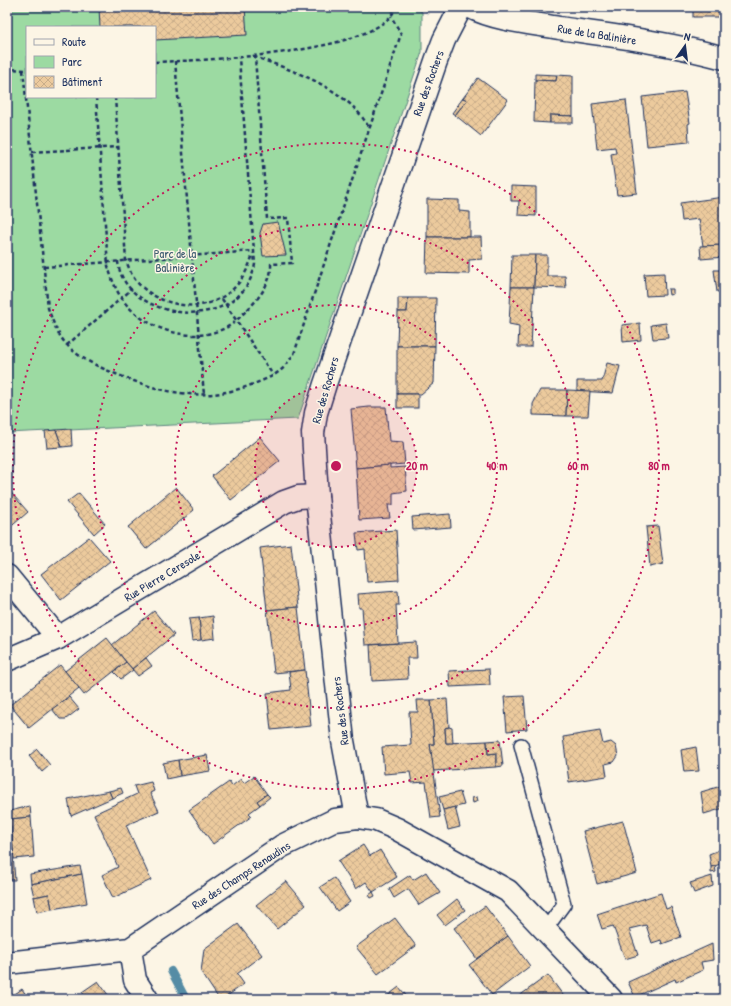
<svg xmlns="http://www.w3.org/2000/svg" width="731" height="1006" viewBox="0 0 731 1006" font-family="'Patrick Hand',sans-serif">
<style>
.green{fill:#9cdaa2;stroke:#5c8480;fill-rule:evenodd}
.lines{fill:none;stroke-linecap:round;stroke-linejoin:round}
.stream{stroke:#548ca5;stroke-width:8}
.building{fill:url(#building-cross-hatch);stroke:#1b2f5e}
.service-casing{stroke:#1b2f5e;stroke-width:16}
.minor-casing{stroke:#1b2f5e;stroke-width:25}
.path{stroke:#1b2f5e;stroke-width:2.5;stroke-dasharray:4 3;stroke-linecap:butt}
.service{stroke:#fcf5e5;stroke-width:13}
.minor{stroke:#fcf5e5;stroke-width:22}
.ring{fill:none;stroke:#c2185b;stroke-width:2;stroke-dasharray:2 4}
.labels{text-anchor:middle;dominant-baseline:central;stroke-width:3;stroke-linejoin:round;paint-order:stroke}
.street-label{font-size:12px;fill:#1b2f5e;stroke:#fcf5e5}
.park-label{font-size:12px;fill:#3b5a6f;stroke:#fcf5e5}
.centre{fill:#c2185b;stroke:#fcf5e5;stroke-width:2}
.ring-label{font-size:12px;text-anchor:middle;font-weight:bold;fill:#c2185b;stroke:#fcf5e5;stroke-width:3;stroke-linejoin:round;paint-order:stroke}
</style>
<defs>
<pattern id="building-cross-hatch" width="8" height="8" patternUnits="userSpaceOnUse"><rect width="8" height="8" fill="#ecca9d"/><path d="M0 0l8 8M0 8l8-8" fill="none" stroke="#caae8a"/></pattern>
</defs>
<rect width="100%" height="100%" fill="#fcf5e5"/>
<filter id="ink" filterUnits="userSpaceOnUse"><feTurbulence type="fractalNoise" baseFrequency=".025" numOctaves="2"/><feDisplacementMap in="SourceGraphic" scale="8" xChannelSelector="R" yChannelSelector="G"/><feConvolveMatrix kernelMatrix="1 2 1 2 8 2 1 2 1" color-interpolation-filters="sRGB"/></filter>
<g filter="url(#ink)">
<!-- green -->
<path class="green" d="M7 7H414L422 12V52L298 419 7 433ZM27 27H155V97H27Z"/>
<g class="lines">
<!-- stream -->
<path class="stream" d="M171 971 186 999"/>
</g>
<!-- building -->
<g class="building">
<path d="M99 7H245L247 35 155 40V27H100Z"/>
<rect x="693" y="7" width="31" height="10"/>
<path d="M535 74 557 75 556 81 535 80Z"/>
<path d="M557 75 573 76V116L550 115V123L534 122 535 80 556 81Z"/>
<path d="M478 78 508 100 481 136 455 115 467 100 463 98Z"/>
<path d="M685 92 690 123 688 124 689 142 647 146 642 97Z"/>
<path d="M463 98 467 100 455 115 452 113Z"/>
<path d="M626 100 637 193 617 195 611 154 616 153 615 147 597 149 592 104Z"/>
<path d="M550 115 573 116V123H550Z"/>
<path d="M511 186 536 187V216L518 215 519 201H511Z"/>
<path d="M724 197V245L703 246 699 219 682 221 680 203Z"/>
<path d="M427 199 459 200V211L470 212V237H427Z"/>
<path d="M278 222 286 255 263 256 260 233 263 224Z"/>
<path d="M427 237H481L482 259 469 260V274L426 273Z"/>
<path d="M724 245V257L701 259 700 246Z"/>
<path d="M512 255H535L534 287H511Z"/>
<path d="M535 255H547V276H565L566 288 534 287Z"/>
<path d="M714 270H724V291L717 292Z"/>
<path d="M664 273 665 295 646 296 644 274Z"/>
<path d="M511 287H534L531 347H518L519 326 509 324Z"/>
<path d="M668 289H673V294L669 295Z"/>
<path d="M398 298H408L407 312H398Z"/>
<path d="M408 298H436L435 346H397L398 312H407Z"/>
<path d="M640 323 641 340 623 342 622 325Z"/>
<path d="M666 323 668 338 653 339 651 325Z"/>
<path d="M397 346H435L434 383 421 394H397Z"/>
<path d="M607 363 620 366 613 393 577 391V381H602Z"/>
<path d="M540 390H567L566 416 533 415V404Z"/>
<path d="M567 390 590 391 588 416H566Z"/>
<rect x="397" y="394" width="21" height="14"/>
<path d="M369 407H386L389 441 403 442 405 464 356 468 351 409Z"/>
<path d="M71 429 72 446 62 447 56 430Z"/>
<path d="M56 430 62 447 47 448 45 431Z"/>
<path d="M260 437 280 461 231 500 212 476Z"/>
<path d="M390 465V468L405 467 407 491 393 493V505H388L390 518 359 520 356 468Z"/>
<path d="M176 487 194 510 146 549 128 527Z"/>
<path d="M7 488 28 512 7 530Z"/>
<path d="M79 493 105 524 94 534 67 502Z"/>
<path d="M450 514 451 527 413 530 412 517Z"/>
<path d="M658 526 663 564 650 567 646 527Z"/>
<path d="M396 530 399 580 367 582 365 549 358 550 356 533Z"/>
<path d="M89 537 110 561 61 600 41 574Z"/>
<path d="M291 544 298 607 267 610 260 548Z"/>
<path d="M398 591 399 605H396L398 643 365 645 362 608H359L358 594Z"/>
<path d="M298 607 305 670 274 673 267 610Z"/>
<path d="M154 611 174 635 132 669 112 645Z"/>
<path d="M213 616 215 638 201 640 199 618Z"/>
<path d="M199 618 201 640 192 641 189 619Z"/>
<path d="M107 638 126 662 84 695 65 671Z"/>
<path d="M416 642 417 658H407L408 679 372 681 370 645Z"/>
<path d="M146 658 152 666 138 676 132 669Z"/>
<path d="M126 662 133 670 121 679 114 672Z"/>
<path d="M60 665 79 688 29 728 10 705Z"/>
<path d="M489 669 490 685 450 687 449 671Z"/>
<path d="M305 670 311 726 271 730 267 693 291 690 289 672Z"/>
<path d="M524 696 527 729 507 731 504 697Z"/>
<path d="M69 697 79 709 66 719H60L52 709Z"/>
<path d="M447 699 449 727 445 728 446 743 487 741 488 754 496 753V767L433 771 430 744H434L431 700Z"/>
<path d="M417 700H431L434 744H430L440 817 431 818 426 782 412 783 410 772 384 774 382 747 411 745 409 712H418Z"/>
<path d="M449 727 452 728 453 743H446L445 728Z"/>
<path d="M600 731 603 744 611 742 616 746 618 756 614 762 605 764 607 776 569 782 563 737Z"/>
<path d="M500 740 503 766 496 767V753L488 754 487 741Z"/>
<path d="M696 747 699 771 684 772 681 750Z"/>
<path d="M37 749 50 765 42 772 29 756Z"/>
<path d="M207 755 210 771 180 776 178 760Z"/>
<path d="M178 760 180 776 166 779 163 763Z"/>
<path d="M254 776 267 794 257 801 260 805 249 813 252 816 213 844 189 810 229 782 232 786 241 779 244 783Z"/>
<path d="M151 782 154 791 150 793 159 811 126 825 151 880 113 898 102 875 118 867 94 814 137 794 134 786Z"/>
<path d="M724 785V808L704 814 701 792Z"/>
<path d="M121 788 123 793 112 798 109 791Z"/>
<path d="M109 791 112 798 71 816 68 799Z"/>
<path d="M460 792 464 805 443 810 439 797Z"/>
<path d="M267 794 270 797 260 805 257 801Z"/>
<path d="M477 797 478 801 473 803 472 798Z"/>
<path d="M30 806 31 817 10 819V811Z"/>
<path d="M455 807 460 827 448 830 443 810Z"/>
<path d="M31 817 34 857 14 859 10 819Z"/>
<path d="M623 821 637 873 597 884 583 831Z"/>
<path d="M7 835H12L13 855H7Z"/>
<path d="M363 845 370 856 380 850 397 877 373 892 366 882 356 889 338 861Z"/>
<path d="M724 848V863L711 867 709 854Z"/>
<path d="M7 855H13L15 880H7Z"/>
<path d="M80 866 82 874 31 884 30 874Z"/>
<path d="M715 866 716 872 711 873V867Z"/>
<path d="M426 872 440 893 419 905 408 889 394 898 389 889 410 875 413 880Z"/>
<path d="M82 874 87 903 52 909 49 894 34 897 31 884Z"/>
<path d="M712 876 713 886 694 893 690 883Z"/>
<path d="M334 878 350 902 337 911 320 887Z"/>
<path d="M286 881 306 905 277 929 256 905Z"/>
<path d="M373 892 375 896 371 898 369 895Z"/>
<path d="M661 893 666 909 671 907 681 937 662 944 661 940 652 943 646 925 629 929 638 955 625 959 613 926 602 929 597 914Z"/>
<path d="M49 894 52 909 37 912 34 897Z"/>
<path d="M457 899 465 910 445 925 437 915Z"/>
<path d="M485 906 508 936 477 959 454 928Z"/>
<path d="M395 918 416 946 378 974 356 947Z"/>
<path d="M238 924 262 955 237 974 244 984 223 999H219L201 972 204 949Z"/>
<path d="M508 936 530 966 492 995 469 965Z"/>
<path d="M712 944 713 960 701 962 703 970 676 982 675 979 635 997 628 982Z"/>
<path d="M548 975 566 999H515Z"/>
<path d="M98 981 111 999H87L82 992Z"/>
<path d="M399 987 409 999H388L386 997Z"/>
<path d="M22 989 29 999H15L12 996Z"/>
<path d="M696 993 699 999H683Z"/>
</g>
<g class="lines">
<defs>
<path id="service" d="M521 745 564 904 545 930"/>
<g id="minor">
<path d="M470 7C496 20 530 23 559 28 614 36 670 43 724 58"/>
<path d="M7 576 58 638"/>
<path d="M7 660 58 638 284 502 298 497 317 496"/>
<path d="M357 817 343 741 317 496 313 433 316 413 325 384 436 61 444 40 461 7"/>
<path d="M130 949 135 980 147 999"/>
<path d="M7 963 130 949 282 846 335 820 357 817 376 820 397 829 508 891 611 999"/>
</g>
</defs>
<!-- service casing -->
<use href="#service" class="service-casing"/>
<!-- minor casing -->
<use href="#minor" class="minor-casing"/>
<!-- path -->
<g class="path">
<path d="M426 7 428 14"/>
<path d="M175 61 204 395"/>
<path d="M155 62C204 60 365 55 393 13V7"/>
<path d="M7 69 27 70"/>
<path d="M23 70 48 308C53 322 57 334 67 345 80 359 99 367 116 374 162 393 204 403 251 385 261 381 273 377 281 370 286 366 290 359 294 354L401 34 391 16"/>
<path d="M96 97 108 266C112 280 117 294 126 304 151 333 202 347 235 322 240 317 245 312 250 307 261 296 272 280 271 264L292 263 288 218 267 219 255 57C294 71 349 89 369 128"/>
<path d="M115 97 126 261C128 265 130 271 132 275 139 287 151 295 163 300 205 316 242 296 253 253"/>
<path d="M32 152 119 147"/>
<path d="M118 261C122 320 242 338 255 264L239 58"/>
<path d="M44 267 254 251"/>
<path d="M222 299 273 375"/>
<path d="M67 345 132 289"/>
</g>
<!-- service -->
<use href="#service" class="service"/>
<!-- minor -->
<use href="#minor" class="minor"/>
</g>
</g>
<!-- distance rings -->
<circle cx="336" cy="466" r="81" fill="#c2185b" fill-opacity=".12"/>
<g class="ring">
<circle cx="336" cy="466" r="81"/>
<circle cx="336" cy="466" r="161"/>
<circle cx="336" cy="466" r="242"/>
<circle cx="336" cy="466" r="323"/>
</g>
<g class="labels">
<!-- street labels -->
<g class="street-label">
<text transform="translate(597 34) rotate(9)">Rue de la Balinière</text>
<text transform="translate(428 83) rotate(-70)">Rue des Rochers</text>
<text transform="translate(325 390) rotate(-74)">Rue des Rochers</text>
<text transform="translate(162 576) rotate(-31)">Rue Pierre Ceresole</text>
<text transform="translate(340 711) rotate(-97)">Rue des Rochers</text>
<text transform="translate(241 875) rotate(-33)">Rue des Champs Renaudins</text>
</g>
<!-- park labels -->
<g class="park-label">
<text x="175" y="253">Parc de la<tspan x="175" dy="14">Balinière</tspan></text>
</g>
</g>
<circle cx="336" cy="466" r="6" class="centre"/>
<g class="ring-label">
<text x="417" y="470">20 m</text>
<text x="497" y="470">40 m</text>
<text x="578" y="470">60 m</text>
<text x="659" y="470">80 m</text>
</g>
<!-- margin -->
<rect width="731" height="1006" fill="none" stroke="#fcf5e5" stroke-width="24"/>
<rect x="12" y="12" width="707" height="982" fill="none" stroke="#1b2f5e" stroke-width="1.5" filter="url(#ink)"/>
<!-- legend -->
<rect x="26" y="26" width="130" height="72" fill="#fcf5e5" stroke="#a2a6af"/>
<rect x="34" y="39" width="20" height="6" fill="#fcf5e5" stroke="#a2a6af"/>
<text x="62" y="46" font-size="12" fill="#1b2f5e">Route</text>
<rect x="34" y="56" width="20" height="12" fill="#9cdaa2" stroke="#a2a6af"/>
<text x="62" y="66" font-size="12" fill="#1b2f5e">Parc</text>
<rect x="34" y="76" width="20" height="12" fill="url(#building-cross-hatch)" stroke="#a2a6af"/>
<text x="62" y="86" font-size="12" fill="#1b2f5e">Bâtiment</text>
<!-- north arrow -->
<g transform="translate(685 46) rotate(14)" stroke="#fcf5e5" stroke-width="3" paint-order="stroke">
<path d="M0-3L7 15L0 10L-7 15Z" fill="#1b2f5e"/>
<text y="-6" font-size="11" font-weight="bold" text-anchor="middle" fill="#1b2f5e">N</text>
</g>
</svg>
